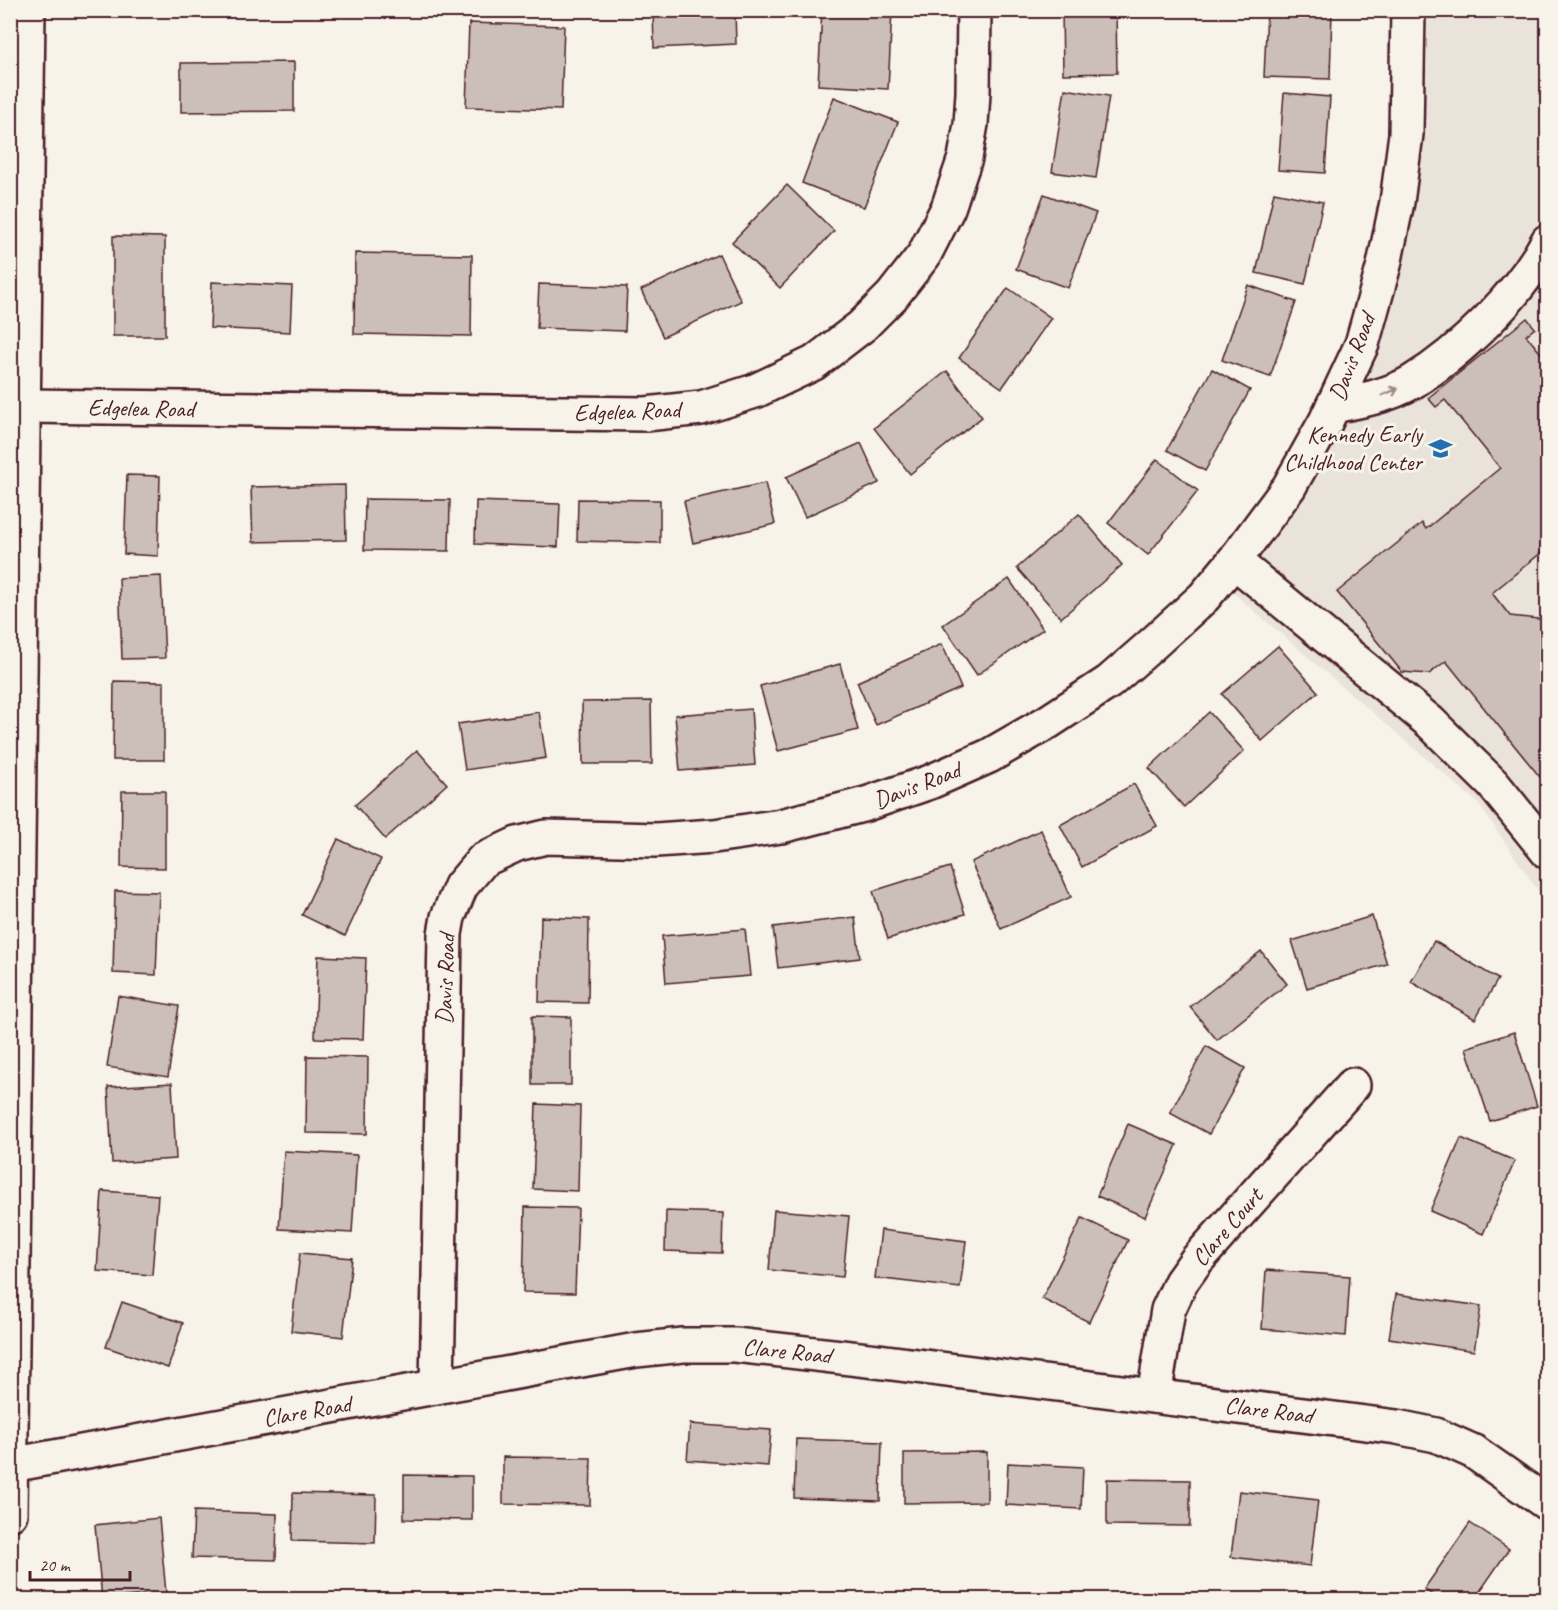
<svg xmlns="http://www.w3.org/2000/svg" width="1558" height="1610" viewBox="0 0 1558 1610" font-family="Caveat,sans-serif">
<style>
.built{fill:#eae3da}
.building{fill:#ccbfb9;stroke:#4a1f2b;stroke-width:1.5}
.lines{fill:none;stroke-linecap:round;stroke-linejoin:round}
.minor-casing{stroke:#4a1f2b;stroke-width:38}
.minor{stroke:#f7f3e8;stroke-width:33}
.oneway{stroke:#a0898a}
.labels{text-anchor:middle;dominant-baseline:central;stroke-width:6;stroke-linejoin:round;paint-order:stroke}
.street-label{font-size:24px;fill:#4a1f2b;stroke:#f7f3e8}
.poi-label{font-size:24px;fill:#4a1f2b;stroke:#f7f3e8;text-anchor:end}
</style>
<rect width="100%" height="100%" fill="#f7f3e8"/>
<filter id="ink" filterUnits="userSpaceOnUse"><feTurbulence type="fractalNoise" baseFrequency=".0167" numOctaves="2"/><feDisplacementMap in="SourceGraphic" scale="12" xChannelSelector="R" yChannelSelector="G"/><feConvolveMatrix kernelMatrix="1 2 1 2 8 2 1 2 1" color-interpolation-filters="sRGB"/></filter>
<g filter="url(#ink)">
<!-- built -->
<path class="built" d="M1427 11H1547V904L1478 803 1232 592 1273 541 1298 506 1321 467 1343 428 1368 373 1385 328 1407 249 1423 158 1427 66Z"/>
<!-- building -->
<g class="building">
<path d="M653 10H735L736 44 654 48Z"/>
<path d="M822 10H892L888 89 818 85Z"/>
<path d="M1062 10H1116L1117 73 1063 74Z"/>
<path d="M1267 10H1332L1330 79 1264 77Z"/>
<path d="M469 23 564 26 561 110 466 107Z"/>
<path d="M294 62V111L181 112V63Z"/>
<path d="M1065 89 1109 96 1096 178 1052 172Z"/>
<path d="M1284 93 1330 97 1325 173 1278 170Z"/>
<path d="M834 97 898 122 864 207 802 183Z"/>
<path d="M787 185 834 231 780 288 732 242Z"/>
<path d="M1274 192 1323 202 1305 284 1256 273Z"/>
<path d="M1044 194 1096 213 1068 288 1016 269Z"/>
<path d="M113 236 165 237V336H113Z"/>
<path d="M355 253 472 255 471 336 354 334Z"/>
<path d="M719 254 741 301 663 337 641 290Z"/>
<path d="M212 282 292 286 290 332 210 328Z"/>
<path d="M539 284 627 287 625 331 537 328Z"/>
<path d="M1248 285 1296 302 1270 377 1222 360Z"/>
<path d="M1008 288 1051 318 1002 388 959 358Z"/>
<path d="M1527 318 1535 328 1526 335 1548 362V547L1492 593 1510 616 1548 620V787L1446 661 1429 674 1402 672 1337 592 1422 523 1426 529 1500 468 1445 400 1436 407 1428 398Z"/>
<path d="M1212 369 1250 390 1205 471 1167 450Z"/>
<path d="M947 371 982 417 910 474 874 428Z"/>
<path d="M861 443 879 483 805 517 786 477Z"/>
<path d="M1157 459 1198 491 1148 555 1108 523Z"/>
<path d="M127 475 160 476 158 556 124 554Z"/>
<path d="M765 483 775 524 693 543 684 501Z"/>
<path d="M345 485 346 540 253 542 251 487Z"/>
<path d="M365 499 450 500 449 551 364 550Z"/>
<path d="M578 499 660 500V543L577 541Z"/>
<path d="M476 501 560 504 558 547 475 544Z"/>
<path d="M1079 514 1122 565 1061 618 1017 568Z"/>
<path d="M161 576 165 658 122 659 119 578Z"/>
<path d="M1009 579 1043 629 977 675 943 625Z"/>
<path d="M942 644 961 688 876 725 857 682Z"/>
<path d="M1278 646 1318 692 1262 741 1222 694Z"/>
<path d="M840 664 858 730 778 751 760 686Z"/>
<path d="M114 681 164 682V760H113Z"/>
<path d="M651 701 652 764H583L582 702Z"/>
<path d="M751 709 755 765 680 771 675 715Z"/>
<path d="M539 712 546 758 465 770 458 724Z"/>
<path d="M1209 712 1244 751 1184 807 1149 768Z"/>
<path d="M417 750 447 784 385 839 355 805Z"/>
<path d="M1134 784 1157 826 1082 867 1060 825Z"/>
<path d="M122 791H165V868L121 867Z"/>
<path d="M1041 830 1071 897 1001 929 971 862Z"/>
<path d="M338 839 381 859 345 936 302 915Z"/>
<path d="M950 867 965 914 888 939 873 891Z"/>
<path d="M115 891 159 892 156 975 113 973Z"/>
<path d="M1372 916 1387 964 1307 988 1292 941Z"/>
<path d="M541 917 589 919 588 1003 539 1002Z"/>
<path d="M855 917 860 958 778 968 773 927Z"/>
<path d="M745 929 750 976 666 983 662 936Z"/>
<path d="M1434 941 1498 979 1475 1019 1411 982Z"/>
<path d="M1261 951 1287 984 1217 1040 1190 1007Z"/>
<path d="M318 956 366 958 363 1039 315 1038Z"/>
<path d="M118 996 179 1006 168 1077 107 1067Z"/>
<path d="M532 1016 571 1017V1085H532Z"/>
<path d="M1514 1032 1537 1106 1490 1121 1466 1048Z"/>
<path d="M1206 1046 1245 1068 1209 1134 1170 1113Z"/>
<path d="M307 1056 368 1057 367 1134 306 1133Z"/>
<path d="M172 1083 176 1159 112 1163 108 1087Z"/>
<path d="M536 1104 580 1106 578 1191 533 1189Z"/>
<path d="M1128 1124 1177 1145 1145 1217 1097 1196Z"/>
<path d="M1461 1138 1515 1161 1483 1234 1430 1211Z"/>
<path d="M284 1151 357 1155 352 1233 279 1229Z"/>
<path d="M102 1191 158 1195 152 1275 97 1271Z"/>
<path d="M525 1207 578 1208 575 1293 523 1292Z"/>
<path d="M774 1210 849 1216 843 1277 769 1270Z"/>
<path d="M666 1211 723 1213 722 1253 665 1251Z"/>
<path d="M1082 1218 1128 1240 1089 1322 1042 1299Z"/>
<path d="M881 1230 966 1241 960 1288 875 1278Z"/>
<path d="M300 1253 352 1258 343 1337 291 1331Z"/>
<path d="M1266 1270 1350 1276 1346 1336 1262 1329Z"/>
<path d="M1396 1294 1481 1306 1474 1351 1389 1338Z"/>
<path d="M122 1302 183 1323 168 1368 106 1347Z"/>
<path d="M690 1424 771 1430 768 1466 687 1460Z"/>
<path d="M796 1439 882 1442 880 1501 794 1498Z"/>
<path d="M987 1452V1502L904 1503V1453Z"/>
<path d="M503 1457 591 1458 590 1505 503 1504Z"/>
<path d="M1008 1463 1083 1467 1081 1509 1006 1505Z"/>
<path d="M404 1475 472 1476V1520L404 1519Z"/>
<path d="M1107 1479 1190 1480V1526L1107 1525Z"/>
<path d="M1239 1491 1318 1500 1310 1566 1231 1557Z"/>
<path d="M293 1493 376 1495 375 1543 292 1541Z"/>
<path d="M194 1511 277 1514 276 1560 192 1558Z"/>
<path d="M159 1518 166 1593 102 1599 95 1525Z"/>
<path d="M1470 1523 1509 1549 1474 1600H1440L1424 1589Z"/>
</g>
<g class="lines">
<defs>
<g id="minor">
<path d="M23 406 646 414 701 408 755 391 814 363 862 326 892 296 924 255 948 208 965 158 971 124 973 93 974 10"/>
<path d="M1333 406C1360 401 1388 396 1412 382 1461 352 1521 293 1548 241"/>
<path d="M1234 561 1430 722 1493 784 1548 852"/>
<path d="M437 1387 445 934 448 917 461 886 483 860 517 844 546 837 656 840 714 836 781 826 866 804 930 782 989 756 1048 722 1109 682 1148 648 1204 597 1234 561 1289 487 1326 421 1362 344 1384 265 1397 202 1406 134 1408 10"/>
<path d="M1154 1396 1168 1310 1181 1282 1196 1261 1353 1085"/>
<path d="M11 1465 636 1350 683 1345H735L877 1361 1397 1427 1436 1435 1474 1452 1548 1504"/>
<path d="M10 1514 28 10"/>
</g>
</defs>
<!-- minor casing -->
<use href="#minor" class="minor-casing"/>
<!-- minor -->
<use href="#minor" class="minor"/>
</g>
<!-- one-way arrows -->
<defs><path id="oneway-shaft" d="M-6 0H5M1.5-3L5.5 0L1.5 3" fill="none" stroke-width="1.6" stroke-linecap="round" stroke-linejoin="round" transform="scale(1.5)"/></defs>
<use class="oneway" href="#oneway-shaft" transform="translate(1390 392) rotate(-23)"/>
</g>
<!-- icons -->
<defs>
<symbol id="school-bare" viewBox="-9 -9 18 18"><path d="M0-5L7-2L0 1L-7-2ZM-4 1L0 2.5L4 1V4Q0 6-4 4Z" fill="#1f6fb2" stroke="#f7f3e8" stroke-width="2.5" paint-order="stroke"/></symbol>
</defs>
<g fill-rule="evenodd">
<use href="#school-bare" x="1424" y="432" width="33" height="33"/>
</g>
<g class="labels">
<!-- street labels -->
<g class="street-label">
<text transform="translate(1352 357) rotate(-69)">Davis Road</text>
<text transform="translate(141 408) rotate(1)">Edgelea Road</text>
<text transform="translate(627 411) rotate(-2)">Edgelea Road</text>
<text transform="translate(917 785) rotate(-21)">Davis Road</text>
<text transform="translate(445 979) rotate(-88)">Davis Road</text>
<text transform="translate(1227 1227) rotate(-49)">Clare Court</text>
<text transform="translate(787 1351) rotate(6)">Clare Road</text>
<text transform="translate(1269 1410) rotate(7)">Clare Road</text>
<text transform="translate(307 1411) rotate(-10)">Clare Road</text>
</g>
<!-- poi labels -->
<g class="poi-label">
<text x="1422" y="434">Kennedy Early<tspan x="1422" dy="28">Childhood Center</tspan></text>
</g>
</g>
<!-- margin -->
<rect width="1558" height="1610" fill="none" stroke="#f7f3e8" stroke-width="36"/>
<rect x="18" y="18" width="1522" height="1574" fill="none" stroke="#4a1f2b" stroke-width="2" filter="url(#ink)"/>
<!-- scale -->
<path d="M30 1571v9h100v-9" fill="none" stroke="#4a1f2b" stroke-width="3"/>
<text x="39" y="1571" font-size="18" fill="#4a1f2b" stroke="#f7f3e8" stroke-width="4.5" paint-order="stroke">20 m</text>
</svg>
